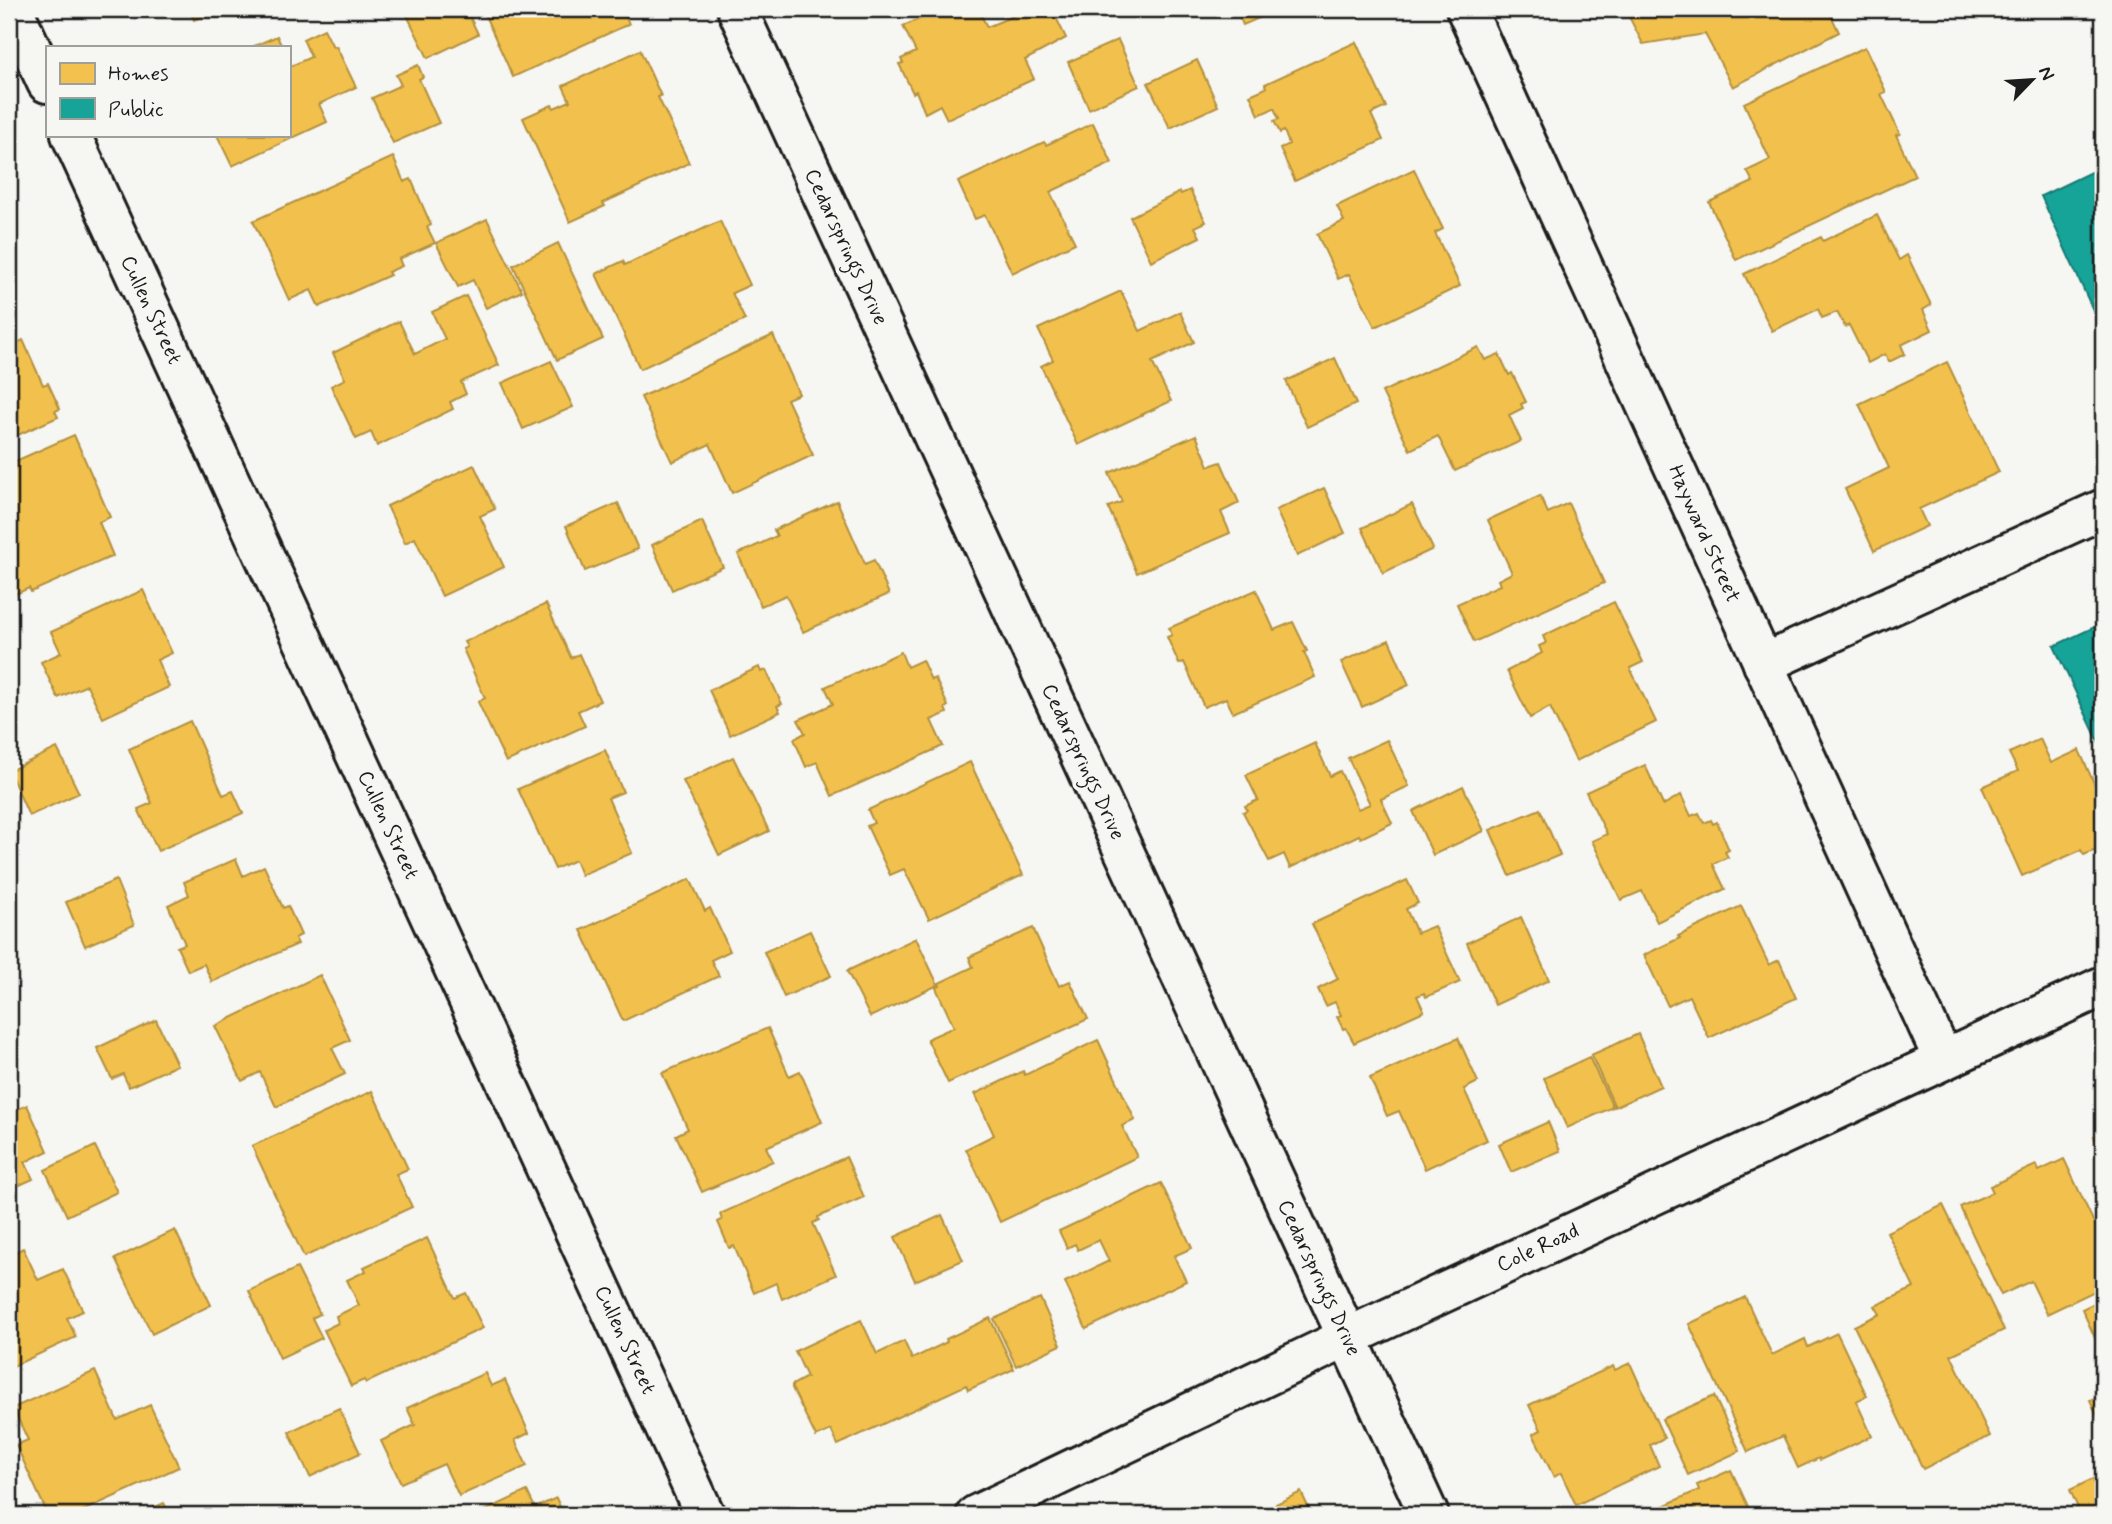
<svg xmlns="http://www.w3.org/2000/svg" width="2112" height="1524" viewBox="0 0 2112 1524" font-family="Mynerve,sans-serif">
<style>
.homes{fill:#f2c14e;stroke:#b2903f;stroke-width:2}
.public{fill:#17a398;stroke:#187a73;stroke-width:2}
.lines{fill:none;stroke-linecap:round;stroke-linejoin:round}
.minor-casing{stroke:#1c1c1c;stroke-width:44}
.minor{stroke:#f6f6f2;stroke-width:38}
.labels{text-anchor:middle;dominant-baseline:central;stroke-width:7;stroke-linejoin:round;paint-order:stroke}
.street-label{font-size:21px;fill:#1c1c1c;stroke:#f6f6f2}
</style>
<rect width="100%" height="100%" fill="#f6f6f2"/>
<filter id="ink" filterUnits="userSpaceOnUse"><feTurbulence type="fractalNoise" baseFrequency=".0143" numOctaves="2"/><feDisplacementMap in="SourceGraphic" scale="14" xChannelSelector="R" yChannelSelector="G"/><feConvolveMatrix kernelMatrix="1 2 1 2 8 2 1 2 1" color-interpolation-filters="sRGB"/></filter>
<g filter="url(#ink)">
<!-- homes -->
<g class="homes">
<path d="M189 9H219L194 20Z"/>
<path d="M404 9H466L478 34 428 58Z"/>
<path d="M482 9H622L629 24 513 77Z"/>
<path d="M943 9H978L987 27 1030 9H1052L1066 38 1025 60 1034 79 947 119 940 105 925 113 916 91 913 93 899 64 903 63 901 59 916 52 903 26Z"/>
<path d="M1236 9H1280L1243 25Z"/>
<path d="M1625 9H1828L1839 32 1733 87 1705 34 1643 44Z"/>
<path d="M324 29 333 47 336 46 356 87 319 104 327 122 232 166 217 135H289V61L291 66 311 57 303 39Z"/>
<path d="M277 36 282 47H252Z"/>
<path d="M1118 40 1139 86 1089 109 1068 62Z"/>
<path d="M1356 42 1386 107 1371 114 1383 140 1295 181 1280 149 1289 144 1284 131 1280 133 1274 121 1279 119 1274 108 1259 115 1250 95 1266 88 1265 84Z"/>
<path d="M1865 47 1886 92 1881 94 1900 134 1896 135 1915 176 1736 260 1709 202 1753 182 1747 171 1770 160 1744 103Z"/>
<path d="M640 50 661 96 658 97 689 163 603 203 605 206 570 222 523 118 552 105 554 108 570 101 563 86Z"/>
<path d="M1197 60 1218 106 1170 128 1148 83Z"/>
<path d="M418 65 423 77 419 79 439 123 393 143 372 98 401 85 396 75Z"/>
<path d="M1093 123 1112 163 1050 192 1075 243 1012 273 985 215 975 219 958 182 1044 142 1046 145Z"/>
<path d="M393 157 404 182 411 179 431 225 427 227 435 243 399 259 402 266 388 272 390 275 319 307 311 290 289 300 253 221Z"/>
<path d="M1414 169 1443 229 1435 233 1460 286 1375 327 1349 274 1338 279 1317 234 1344 221 1337 206Z"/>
<path d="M1190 190 1206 222 1195 227 1200 237 1151 261 1130 217 1180 192 1181 194Z"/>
<path d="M1877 215 1899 260 1907 255 1931 305 1923 310 1932 330 1901 345 1905 354 1889 362 1885 354 1868 363 1849 325 1845 327 1837 312 1822 318 1818 309 1772 331 1744 274 1821 237 1823 241Z"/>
<path d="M487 219 522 291 486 308 473 280 458 287 436 243Z"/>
<path d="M720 221 750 285 732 293 745 320 640 369 596 274 623 261 625 265Z"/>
<path d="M558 243 603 339 557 360 513 265Z"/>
<path d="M1121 291 1140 331 1180 312 1194 342 1152 362 1171 401 1078 445 1041 366 1053 360 1038 329Z"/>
<path d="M466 296 499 365 461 382 466 394 450 402 453 409 377 446 371 432 356 439 331 386 345 379 333 353 399 321 415 354 445 339 432 312Z"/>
<path d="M773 335 799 394 787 399 813 455 732 493 710 444 672 462 641 397Z"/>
<path d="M23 340 43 385 48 383 60 409 55 411 58 417 9 439V347Z"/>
<path d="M1478 347 1485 360 1499 354 1509 375 1512 373 1526 402 1521 404 1523 408 1509 415 1521 441 1455 471 1438 436 1410 450 1382 392Z"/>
<path d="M1335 358 1356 404 1307 427 1286 381Z"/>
<path d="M551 361 573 407 523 429 502 383Z"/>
<path d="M1947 362 1999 472 1919 509 1927 526 1874 551 1845 489 1889 468 1859 404Z"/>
<path d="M74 435 110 517 99 522 113 556 31 592 29 588 9 597V464Z"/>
<path d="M1196 435 1209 466 1221 462 1239 503 1221 512 1230 533 1137 573 1108 507 1122 502 1109 473Z"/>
<path d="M474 465 495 509 480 516 504 567 442 596 415 538 405 543 387 506Z"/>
<path d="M1324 488 1345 533 1297 556 1276 510Z"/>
<path d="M1540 496 1548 513 1568 503 1604 583 1474 642 1457 604 1500 585 1498 580 1512 573 1488 520Z"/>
<path d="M837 501 865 564 874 560 889 594 803 632 786 595 761 606 738 554 777 536 774 530Z"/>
<path d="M618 503 638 549 585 571 566 526Z"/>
<path d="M1412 504 1433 549 1383 573 1362 528Z"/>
<path d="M702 521 723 567 672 590 652 545Z"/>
<path d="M143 590 172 653 157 660 169 687 103 718 87 685 58 698 41 662 61 653 51 632Z"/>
<path d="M1256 590 1274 630 1293 622 1307 651 1304 652 1315 677 1233 713 1226 698 1204 707 1184 662 1179 664 1167 637 1172 635 1169 628Z"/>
<path d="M1614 602 1643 662 1630 668 1656 722 1576 761 1550 707 1530 718 1507 671 1542 653 1539 646 1546 643 1543 636Z"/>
<path d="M546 604 571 658 579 654 600 701 578 711 585 726 506 762 478 702 485 698 463 649 467 647 464 642Z"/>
<path d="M1389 640 1409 685 1362 707 1341 662Z"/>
<path d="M901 652 907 667 922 660 931 680 935 678 948 706 945 708 947 713 931 720 943 746 832 796 817 762 806 767 794 739 805 733 798 720 833 704 825 687Z"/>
<path d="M759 667 761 672 766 670 782 704 777 706 780 712 730 735 709 690Z"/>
<path d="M190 721 223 795 233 791 243 813 158 851 138 809 152 803 129 749Z"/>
<path d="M2040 739 2051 763 2079 750 2103 803V847L2084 855 2081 850 2022 876 1982 787 2018 771 2009 753Z"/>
<path d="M1387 740 1409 786 1381 799 1392 823 1361 838 1359 835 1290 868 1284 854 1269 861 1243 812 1247 810 1245 806 1258 800 1246 775 1315 743 1330 776 1340 771 1358 809 1370 804 1348 758Z"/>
<path d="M57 748 79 793 29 816 9 771Z"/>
<path d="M605 750 623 792 608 798 632 853 581 875 575 860 555 869 518 789Z"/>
<path d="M733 757 769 831 719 855 683 781Z"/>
<path d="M970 762 1023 875 929 919 904 869 890 875 867 826 874 823 868 810Z"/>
<path d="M1645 765 1663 805 1681 795 1691 816 1699 813 1704 823 1711 820 1713 824 1717 822 1729 850 1725 852 1728 857 1713 864 1725 889 1657 922 1642 891 1621 900 1592 841 1607 834 1586 792Z"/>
<path d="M1463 786 1484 831 1433 855 1413 811Z"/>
<path d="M1540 809 1560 855 1510 876 1490 830Z"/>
<path d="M236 859 243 876 264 866 283 908 288 906 301 935 295 938 298 944 212 982 204 964 188 971 177 947 185 944 168 905 189 895 184 882Z"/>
<path d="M690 879 705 911 710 908 730 951 711 960 719 976 623 1021 581 930Z"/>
<path d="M116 880 134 925 85 946 66 902Z"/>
<path d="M1407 880 1418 903 1406 909 1417 933 1434 926 1460 982 1426 997 1424 993 1417 996 1424 1011 1354 1043 1346 1028 1343 1029 1337 1017 1341 1015 1335 1002 1326 1006 1318 989 1338 979 1312 924Z"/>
<path d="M1741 906 1769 965 1779 960 1796 998 1709 1038 1689 996 1668 1006 1644 955 1680 938 1678 936Z"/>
<path d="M1521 917 1549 980 1495 1005 1467 943Z"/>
<path d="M1033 928 1059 986 1070 981 1088 1019 948 1083 927 1039 954 1027 936 988 940 986 939 983 973 967 969 957Z"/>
<path d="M810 931 831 976 784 997 764 952Z"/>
<path d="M916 938 938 985 870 1017 847 971Z"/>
<path d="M320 975 350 1040 332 1048 345 1074 276 1107 260 1072 242 1081 215 1026Z"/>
<path d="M156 1020 177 1065 129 1087 123 1074 112 1079 97 1048Z"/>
<path d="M768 1028 789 1076 800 1071 822 1122 766 1147 773 1161 702 1192 676 1135 688 1129 662 1073Z"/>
<path d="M1638 1034 1661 1086 1615 1107 1591 1055Z"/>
<path d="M1458 1038 1478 1082 1464 1089 1487 1140 1425 1169 1399 1111 1387 1116 1370 1078Z"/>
<path d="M1098 1040 1135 1120 1122 1126 1137 1157 1000 1222 966 1149 994 1135 975 1094 1023 1071 1025 1075Z"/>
<path d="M1589 1057 1613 1107 1567 1128 1544 1078Z"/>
<path d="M372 1091 408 1169 396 1174 412 1207 304 1257 252 1146Z"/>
<path d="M27 1105 48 1151 25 1162 33 1179 9 1190V1113Z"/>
<path d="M1548 1122 1560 1151 1511 1172 1499 1144Z"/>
<path d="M2103 1132V1157L2094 1137Z"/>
<path d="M95 1146 117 1192 67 1216 45 1170Z"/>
<path d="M846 1157 864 1197 818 1217 819 1220 813 1223 836 1275 782 1299 776 1283 754 1293 734 1246 729 1248 718 1222 722 1220 720 1214Z"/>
<path d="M2064 1159 2103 1242V1266L2096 1272 2103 1287 2047 1314 2031 1281 2001 1295 1960 1207 1993 1192 1990 1186 2036 1165 2039 1171Z"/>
<path d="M1161 1183 1192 1248 1174 1256 1186 1281 1086 1329 1065 1282 1109 1261 1099 1240 1078 1250 1075 1244 1067 1248 1059 1231Z"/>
<path d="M1943 1205 2004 1330 1951 1355 1990 1436 1923 1469 1854 1326 1880 1314 1875 1306 1914 1288 1887 1232Z"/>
<path d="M942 1215 963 1260 915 1281 895 1237Z"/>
<path d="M175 1230 211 1305 152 1334 115 1259Z"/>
<path d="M427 1238 455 1298 466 1293 483 1328 366 1383 364 1380 351 1386 324 1330 338 1323 336 1316 359 1305 347 1280 366 1271 364 1267Z"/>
<path d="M23 1248 38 1280 63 1269 83 1311 67 1318 76 1337 9 1368V1255Z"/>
<path d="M297 1268 320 1314 312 1318 322 1338 280 1358 249 1291Z"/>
<path d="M2103 1294V1336L2096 1340 2082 1309 2101 1300 2099 1296Z"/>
<path d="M1745 1297 1772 1355 1805 1339 1808 1347 1837 1333 1867 1396 1856 1401 1872 1436 1820 1460 1819 1458 1798 1468 1783 1436 1748 1452 1689 1324Z"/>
<path d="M1040 1298 1061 1345 1016 1366 994 1319Z"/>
<path d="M990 1318 1014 1369 968 1390 966 1385 838 1445 831 1430 816 1437 792 1388V1385L807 1377 795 1351 861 1320 877 1354 904 1341 912 1359 947 1342 946 1339Z"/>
<path d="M1630 1363 1664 1438 1650 1445 1659 1466 1576 1505 1561 1473 1554 1477 1533 1434 1541 1430 1529 1405 1613 1366 1615 1370Z"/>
<path d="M95 1371 117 1420 150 1405 179 1467 74 1515H48L16 1445 28 1440 13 1408Z"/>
<path d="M485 1373 491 1386 505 1380 529 1433 515 1440 527 1466 459 1496 444 1464 401 1483 381 1441 415 1425 407 1408Z"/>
<path d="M2103 1394V1429L2090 1400Z"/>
<path d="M1714 1396 1740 1451 1688 1475 1662 1419Z"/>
<path d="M339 1408 360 1453 310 1477 289 1432Z"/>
<path d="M1731 1470 1752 1515H1643L1699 1490 1697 1485Z"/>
<path d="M2103 1474V1515H2075L2073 1510 2078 1508 2070 1490Z"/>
<path d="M527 1491 535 1508 556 1498 564 1515H476Z"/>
<path d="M1301 1492 1312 1515H1253Z"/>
<path d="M164 1503 170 1515H138Z"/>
</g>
<!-- public -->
<g class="public">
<path d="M2103 166V332L2041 196Z"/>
<path d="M2103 623V751L2054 646Z"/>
</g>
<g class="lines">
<defs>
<g id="minor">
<path d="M13 9 47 83"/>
<path d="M737 9 1429 1515"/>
<path d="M1466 9 1943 1059"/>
<path d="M71 135 705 1515"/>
<path d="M1763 664 2103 509"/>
<path d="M976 1515 1346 1338 2103 986"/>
</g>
</defs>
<!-- minor casing -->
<use href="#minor" class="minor-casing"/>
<!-- minor -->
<use href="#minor" class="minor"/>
</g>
</g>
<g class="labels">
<!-- street labels -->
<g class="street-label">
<text transform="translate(846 247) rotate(65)">Cedarsprings Drive</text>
<text transform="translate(151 310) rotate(65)">Cullen Street</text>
<text transform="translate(1704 534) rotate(66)">Hayward Street</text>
<text transform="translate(1083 762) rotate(65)">Cedarsprings Drive</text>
<text transform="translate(388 825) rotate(65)">Cullen Street</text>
<text transform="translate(1538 1248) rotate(-25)">Cole Road</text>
<text transform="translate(1319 1278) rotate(65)">Cedarsprings Drive</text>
<text transform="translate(625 1340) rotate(65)">Cullen Street</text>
</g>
</g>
<!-- margin -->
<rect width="2112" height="1524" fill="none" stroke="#f6f6f2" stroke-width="35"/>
<rect x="18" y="18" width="2077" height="1489" fill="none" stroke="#1c1c1c" stroke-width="2.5" filter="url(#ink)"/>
<!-- legend -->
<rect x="46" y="46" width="245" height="91" fill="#f6f6f2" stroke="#9f9f9c" stroke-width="2"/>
<rect x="60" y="63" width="35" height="21" fill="#f2c14e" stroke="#9f9f9c" stroke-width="2"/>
<text x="108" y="80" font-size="21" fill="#1c1c1c">Homes</text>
<rect x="60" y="98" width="35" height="21" fill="#17a398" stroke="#9f9f9c" stroke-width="2"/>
<text x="108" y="116" font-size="21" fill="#1c1c1c">Public</text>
<!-- north arrow -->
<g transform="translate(2032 80) rotate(65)" stroke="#f6f6f2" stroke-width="5" paint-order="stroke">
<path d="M0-5L12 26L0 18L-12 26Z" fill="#1c1c1c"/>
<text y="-10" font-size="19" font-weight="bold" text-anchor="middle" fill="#1c1c1c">N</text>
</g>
</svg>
